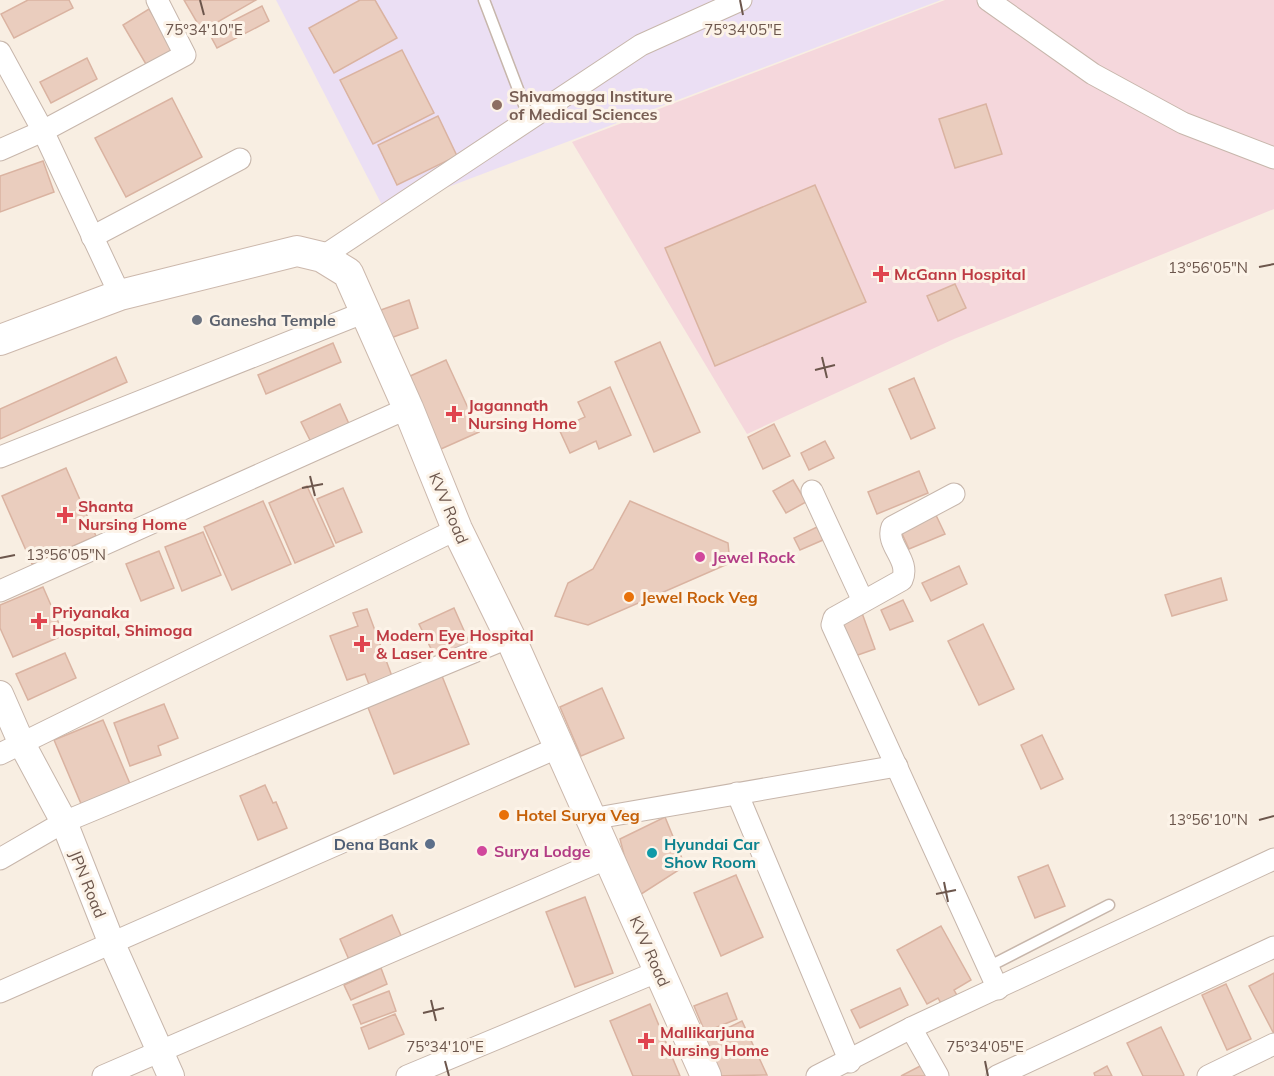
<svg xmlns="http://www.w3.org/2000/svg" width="1274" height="1076" viewBox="0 0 1274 1076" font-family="Mulish,sans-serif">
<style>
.education{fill:#ebdff4}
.medical{fill:#f5d7dc}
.building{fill:#eacdbe;stroke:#dab3a1;stroke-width:1.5}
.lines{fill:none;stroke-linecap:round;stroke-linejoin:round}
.service-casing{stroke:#c7b6ab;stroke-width:13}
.minor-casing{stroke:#c7b6ab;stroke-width:23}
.tertiary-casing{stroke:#c7b6ab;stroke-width:28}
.secondary-casing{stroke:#ccb8ac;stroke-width:32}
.service{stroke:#fff;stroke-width:10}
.minor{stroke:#fff;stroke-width:21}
.tertiary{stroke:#fff;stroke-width:26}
.secondary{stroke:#fff;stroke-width:30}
.ticks{fill:none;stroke:#6c564c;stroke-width:2}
.education-dot{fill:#8d6e63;stroke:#fcf3e8;stroke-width:2}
.health-dot{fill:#e0444e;stroke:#fcf3e8;stroke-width:2}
.worship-dot{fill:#6b7280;stroke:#fcf3e8;stroke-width:2}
.hotel-dot{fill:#d1479c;stroke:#fcf3e8;stroke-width:2}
.food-dot{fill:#e8710a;stroke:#fcf3e8;stroke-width:2}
.service-dot{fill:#5c6f8a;stroke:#fcf3e8;stroke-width:2}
.culture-dot{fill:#0f9aa8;stroke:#fcf3e8;stroke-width:2}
.labels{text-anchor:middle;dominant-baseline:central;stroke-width:6;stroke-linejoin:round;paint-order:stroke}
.education-label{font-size:16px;font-weight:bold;fill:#785e54;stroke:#fcf3e8;text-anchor:start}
.health-label{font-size:16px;font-weight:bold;fill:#be3a42;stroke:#fcf3e8;text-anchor:start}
.worship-label{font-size:16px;font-weight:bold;fill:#5b616d;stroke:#fcf3e8;text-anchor:start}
.street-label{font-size:16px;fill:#6c564c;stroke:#fcf3e8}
.hotel-label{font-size:16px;font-weight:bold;fill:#b23c85;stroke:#fcf3e8;text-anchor:start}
.food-label{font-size:16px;font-weight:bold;fill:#c56008;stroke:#fcf3e8;text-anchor:start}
.service-label{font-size:16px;font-weight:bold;fill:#4e5e75;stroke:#fcf3e8;text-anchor:end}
.culture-label{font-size:16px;font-weight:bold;fill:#0d838f;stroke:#fcf3e8;text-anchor:start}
.ticks-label{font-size:15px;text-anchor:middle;fill:#6c564c;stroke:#fcf3e8;stroke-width:6;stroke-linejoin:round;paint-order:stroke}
</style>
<rect width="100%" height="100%" fill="#f8eee2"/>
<!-- education -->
<path class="education" d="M276 0H941L385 211Z"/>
<!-- medical -->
<path class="medical" d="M945 0H1274V209L954 339 747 434 572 142Z"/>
<!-- building -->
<g class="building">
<path d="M28 0H69L73 8 14 38 1 14Z"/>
<path d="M184 0H256L202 31Z"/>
<path d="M360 0H375L397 38 334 73 309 28Z"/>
<path d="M262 6 269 21 217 48 209 33Z"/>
<path d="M149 9 177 54 150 71 123 25Z"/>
<path d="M402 50 434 113 373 144 340 80Z"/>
<path d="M87 58 97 79 51 103 40 82Z"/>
<path d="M172 98 202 157 126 197 95 138Z"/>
<path d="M986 104 1002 154 955 168 939 119Z"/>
<path d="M438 116 457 156 397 185 378 145Z"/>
<path d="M43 161 54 192 0 212V176Z"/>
<path d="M815 185 866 302 715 366 665 248Z"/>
<path d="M955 284 966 308 938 321 927 296Z"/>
<path d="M409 300 418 328 388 339 378 311Z"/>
<path d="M660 342 700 432 654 452 615 362Z"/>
<path d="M333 343 341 362 266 394 258 375Z"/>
<path d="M116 357 127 382 0 439V409Z"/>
<path d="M446 360 479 432 441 449 408 377Z"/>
<path d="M914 378 935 428 911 439 889 389Z"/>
<path d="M610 387 631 435 599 449 596 441 570 453 559 429 585 417 578 402Z"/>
<path d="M340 404 349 424 311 442 301 422Z"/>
<path d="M774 424 790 456 763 469 748 437Z"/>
<path d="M825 441 834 458 809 470 801 453Z"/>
<path d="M66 468 96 536 32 564 2 496Z"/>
<path d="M919 471 928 493 877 514 868 492Z"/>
<path d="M793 480 806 502 786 513 773 491Z"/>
<path d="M307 486 334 546 295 563 269 503Z"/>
<path d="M343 488 362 532 336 543 317 499Z"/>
<path d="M263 501 291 564 232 590 204 527Z"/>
<path d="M630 501 728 543 730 563 588 625 555 616 568 583 593 569Z"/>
<path d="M934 511 945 534 909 549 899 527Z"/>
<path d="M817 527 823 540 800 550 794 538Z"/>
<path d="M203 532 221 575 182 591 165 547Z"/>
<path d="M159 551 174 588 141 601 126 564Z"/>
<path d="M959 566 967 584 931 601 922 583Z"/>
<path d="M1221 578 1227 600 1172 616 1165 595Z"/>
<path d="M43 587 64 635 13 657 0 628V605Z"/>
<path d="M903 600 913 621 890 630 881 610Z"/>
<path d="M454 608 470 644 436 659 419 624Z"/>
<path d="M367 609 393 679 370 687 365 674 347 680 330 636 358 626 353 613Z"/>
<path d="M862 613 875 649 852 657 839 621Z"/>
<path d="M983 624 1014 689 979 705 948 641Z"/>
<path d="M65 653 76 678 28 700 16 674Z"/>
<path d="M442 676 469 744 394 774 367 705Z"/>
<path d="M602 688 624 738 581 756 560 707Z"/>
<path d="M164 704 178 738 158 746 161 755 130 766 114 723Z"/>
<path d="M103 720 131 786 82 806 54 740Z"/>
<path d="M1042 735 1063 779 1041 789 1021 745Z"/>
<path d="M265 785 273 803 276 802 287 828 258 840 240 796Z"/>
<path d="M665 817 685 866 635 898 620 839Z"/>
<path d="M1048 865 1065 906 1035 918 1018 877Z"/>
<path d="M736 875 763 937 721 956 694 893Z"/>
<path d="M585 897 613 973 575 987 546 912Z"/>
<path d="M392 915 402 938 350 962 340 939Z"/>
<path d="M941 926 971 980 954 990 958 997 942 1005 938 998 927 1004 897 950Z"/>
<path d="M381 968 387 984 351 1000 344 985Z"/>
<path d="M1274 973V1034L1249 986Z"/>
<path d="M1226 984 1251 1039 1227 1050 1202 995Z"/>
<path d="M900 988 908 1005 860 1028 851 1010Z"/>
<path d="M389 991 396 1011 361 1024 353 1005Z"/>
<path d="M727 993 737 1019 705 1032 694 1006Z"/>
<path d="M650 1004 680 1076H633L610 1021Z"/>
<path d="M395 1014 404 1034 369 1049 361 1028Z"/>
<path d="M742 1021 767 1075 711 1076 696 1043Z"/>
<path d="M1161 1027 1184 1075 1183 1076H1143L1127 1043Z"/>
<path d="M924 1064 930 1076H901Z"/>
<path d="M1107 1066 1112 1076H1095L1094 1073Z"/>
</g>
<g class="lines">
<defs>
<g id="service">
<path d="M484 0 529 118"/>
<path d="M988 967 1109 905"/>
</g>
<g id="minor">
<path d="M988 0 1093 74 1183 123 1274 158"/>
<path d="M0 52 43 131 120 295"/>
<path d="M0 150 43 131 185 55 157 0"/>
<path d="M92 237 240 159"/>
<path d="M322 257 641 45 741 0"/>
<path d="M0 457 365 312"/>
<path d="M812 491 863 601"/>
<path d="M954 494 892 527C885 545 911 560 902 580L834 618 832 625 998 989"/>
<path d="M0 591 408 408"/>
<path d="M0 754 457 529"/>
<path d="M737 793 850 1062"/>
<path d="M591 819 897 766"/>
<path d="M0 859 64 822 510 637"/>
<path d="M0 992 559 747"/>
<path d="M911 1028 938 1076"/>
<path d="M103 1076 608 858"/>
<path d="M407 1076 659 971"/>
<path d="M817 1076 911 1028 1274 859"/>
<path d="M997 1076 1274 947"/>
<path d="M1208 1076 1274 1044"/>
</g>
<path id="tertiary" d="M0 694 21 742 64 822 112 944 171 1076"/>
<path id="secondary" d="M0 340 120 295 297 251 322 257 348 273 408 408 457 529 510 637 706 1076"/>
</defs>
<!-- service casing -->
<use href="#service" class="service-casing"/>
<!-- minor casing -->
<use href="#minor" class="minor-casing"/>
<!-- tertiary casing -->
<use href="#tertiary" class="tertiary-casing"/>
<!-- secondary casing -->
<use href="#secondary" class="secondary-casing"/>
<!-- service -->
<use href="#service" class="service"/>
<!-- minor -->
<use href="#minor" class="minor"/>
<!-- tertiary -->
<use href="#tertiary" class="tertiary"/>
<!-- secondary -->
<use href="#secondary" class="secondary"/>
</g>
<!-- ticks -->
<path class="ticks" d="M200 0 204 15M740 0 743 15M1259 267 1274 264M822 357 827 378M815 370 835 365M310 476 315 496M302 488 323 484M0 558 15 555M1259 820 1274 816M944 882 948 902M936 894 956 890M431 1000 436 1021M423 1013 444 1008M445 1061 449 1076M985 1061 988 1076"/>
<!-- markers -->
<circle class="education-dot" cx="497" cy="105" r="6"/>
<g class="health-dot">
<path d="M878 265h6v6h6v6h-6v6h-6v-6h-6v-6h6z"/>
<path d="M451 405h6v6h6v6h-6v6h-6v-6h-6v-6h6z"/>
<path d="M62 506h6v6h6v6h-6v6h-6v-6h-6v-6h6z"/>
<path d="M36 612h6v6h6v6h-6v6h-6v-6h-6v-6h6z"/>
<path d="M359 635h6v6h6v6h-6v6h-6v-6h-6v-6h6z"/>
<path d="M643 1032h6v6h6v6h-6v6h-6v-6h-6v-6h6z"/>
</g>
<circle class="worship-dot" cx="197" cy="320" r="6"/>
<g class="hotel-dot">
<circle cx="700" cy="557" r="6"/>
<circle cx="482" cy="851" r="6"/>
</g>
<g class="food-dot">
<circle cx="629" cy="597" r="6"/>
<circle cx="504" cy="815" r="6"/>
</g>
<circle class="service-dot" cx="430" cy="844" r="6"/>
<circle class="culture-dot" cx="652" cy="853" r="6"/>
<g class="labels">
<!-- education labels -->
<g class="education-label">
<text x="509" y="96">Shivamogga Institure<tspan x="509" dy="18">of Medical Sciences</tspan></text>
</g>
<!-- health labels -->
<g class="health-label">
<text x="894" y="274">McGann Hospital</text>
<text x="468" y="405">Jagannath<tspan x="468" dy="18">Nursing Home</tspan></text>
<text x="78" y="506">Shanta<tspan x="78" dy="18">Nursing Home</tspan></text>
<text x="52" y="612">Priyanaka<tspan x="52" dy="18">Hospital, Shimoga</tspan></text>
<text x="376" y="635">Modern Eye Hospital<tspan x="376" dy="18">&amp; Laser Centre</tspan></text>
<text x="660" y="1032">Mallikarjuna<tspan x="660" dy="18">Nursing Home</tspan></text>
</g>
<!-- worship labels -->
<g class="worship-label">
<text x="209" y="320">Ganesha Temple</text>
</g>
<!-- street labels -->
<g class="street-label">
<text transform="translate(449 508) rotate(67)">KVV Road</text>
<text transform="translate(88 884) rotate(68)">JPN Road</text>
<text transform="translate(650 951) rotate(66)">KVV Road</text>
</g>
<!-- hotel labels -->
<g class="hotel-label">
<text x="712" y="557">Jewel Rock</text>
<text x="494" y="851">Surya Lodge</text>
</g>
<!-- food labels -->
<g class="food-label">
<text x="641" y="597">Jewel Rock Veg</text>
<text x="516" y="815">Hotel Surya Veg</text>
</g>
<!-- service labels -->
<g class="service-label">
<text x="418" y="844">Dena Bank</text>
</g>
<!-- culture labels -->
<g class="culture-label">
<text x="664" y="844">Hyundai Car<tspan x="664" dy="18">Show Room</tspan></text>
</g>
</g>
<g class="ticks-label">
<text x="204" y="35">75°34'10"E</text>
<text x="743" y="35">75°34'05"E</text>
<text x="1208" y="273">13°56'05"N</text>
<text x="66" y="560">13°56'05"N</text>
<text x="1208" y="825">13°56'10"N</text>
<text x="445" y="1052">75°34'10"E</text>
<text x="985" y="1052">75°34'05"E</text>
</g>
</svg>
